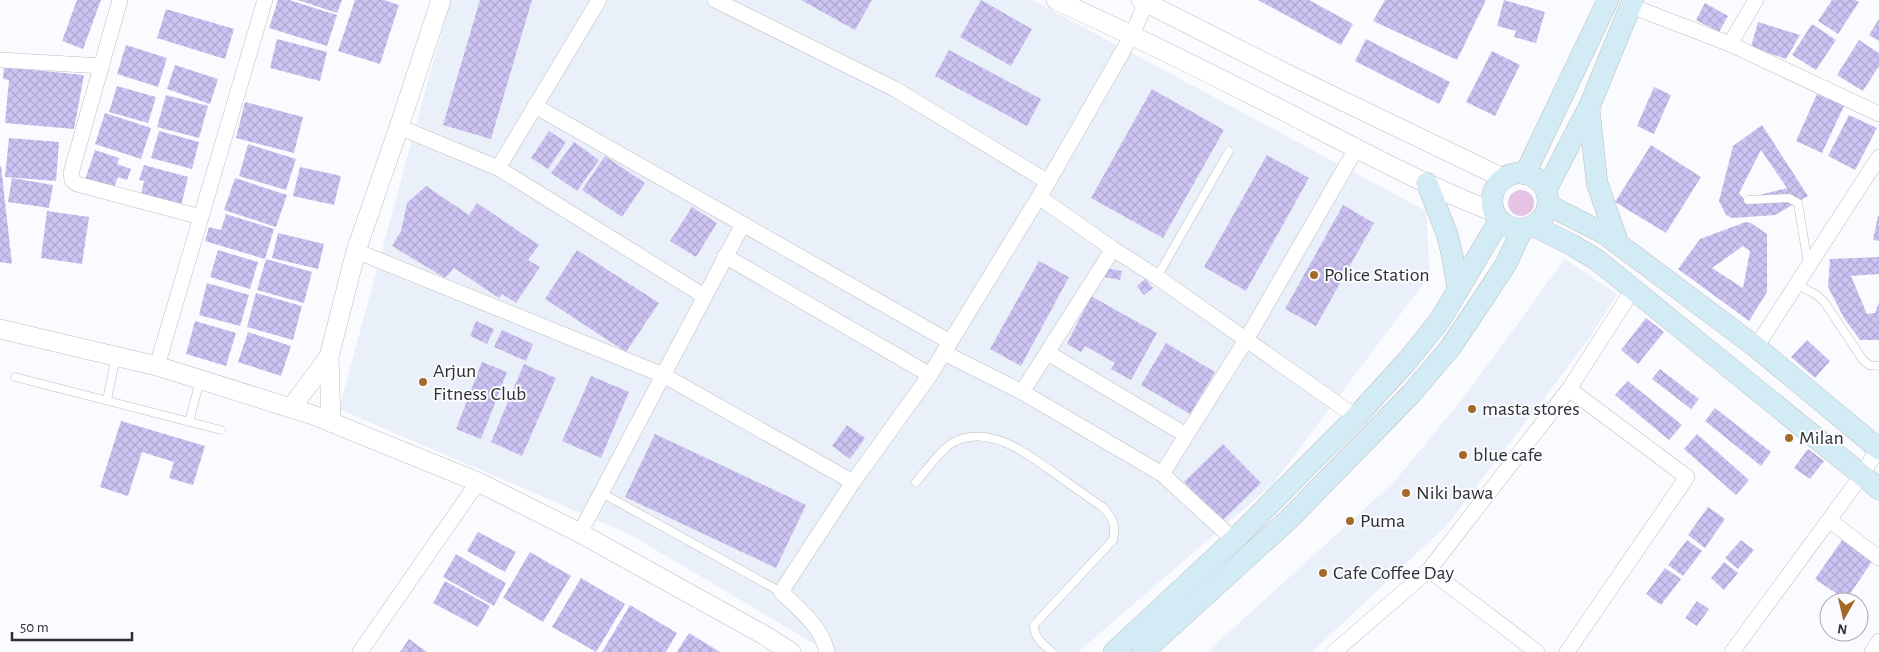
<svg xmlns="http://www.w3.org/2000/svg" width="1879" height="652" viewBox="0 0 1879 652" font-family="'Alegreya Sans',sans-serif">
<style>
.built{fill:#eaf0f9}
.grass{fill:#e6c3e4}
.building{fill:url(#building-cross-hatch);fill-rule:evenodd}
.lines{fill:none;stroke-linecap:round;stroke-linejoin:round}
.service-casing{stroke:#bdbec1;stroke-width:9}
.minor-casing{stroke:#bdbec1;stroke-width:16}
.tertiary-casing{stroke:#bdbec1;stroke-width:20}
.secondary-casing{stroke:#bdbec1;stroke-width:22}
.service{stroke:#fff;stroke-width:8}
.minor{stroke:#fff;stroke-width:15}
.tertiary{stroke:#fff;stroke-width:19}
.secondary{stroke:#d3ebf4;stroke-width:21}
.poi-dot{fill:#a26a26;stroke:#f9fbfe;stroke-width:2}
.labels{text-anchor:middle;dominant-baseline:central;stroke-width:4;stroke-linejoin:round;paint-order:stroke}
.poi-label{font-size:20px;fill:#2f3031;stroke:#f9fbfe;text-anchor:start}
</style>
<defs>
<pattern id="building-cross-hatch" width="8" height="8" patternUnits="userSpaceOnUse" patternTransform="scale(1.25)"><rect width="8" height="8" fill="#ccc3f3"/><path d="M0 0l8 8M0 8l8-8" fill="none" stroke="#b0a8d1"/></pattern>
</defs>
<rect width="100%" height="100%" fill="#f9fbfe"/>
<!-- built -->
<g class="built">
<path d="M450 0H1033L1426 211 1430 275 1272 485 1078 652H828L629 534 339 409Z"/>
<path d="M1565 259 1617 294 1589 339 1446 526 1312 652H1207L1394 482 1463 398Z"/>
</g>
<!-- grass -->
<circle class="grass" cx="1521" cy="203" r="13"/>
<!-- building -->
<g class="building">
<path d="M77 0H101L83 49 62 41Z"/>
<path d="M278 0H289L337 15 327 46 269 28Z"/>
<path d="M298 0H342L337 13Z"/>
<path d="M355 0H384L399 5 380 64 338 51Z"/>
<path d="M480 0H532L491 139 443 125Z"/>
<path d="M801 0H872L855 30Z"/>
<path d="M981 0 1032 29 1011 66 960 37Z"/>
<path d="M1258 0H1309L1353 24 1341 45Z"/>
<path d="M1385 0H1486L1457 60 1373 21Z"/>
<path d="M1504 0 1545 12 1536 43 1514 37 1516 31 1497 26Z"/>
<path d="M1832 0H1855L1859 2 1838 34 1818 21Z"/>
<path d="M1705 3 1728 16 1719 32 1696 20Z"/>
<path d="M166 9 234 29 225 59 157 38Z"/>
<path d="M1879 19V41L1869 35Z"/>
<path d="M1758 22 1800 35 1786 59 1751 47Z"/>
<path d="M1812 24 1836 40 1816 70 1792 55Z"/>
<path d="M277 39 327 52 320 81 270 68Z"/>
<path d="M1366 39 1450 82 1439 104 1355 61Z"/>
<path d="M1859 40 1879 53V66L1863 91 1837 75Z"/>
<path d="M126 45 167 58 158 87 117 74Z"/>
<path d="M949 50 1041 99 1027 126 935 76Z"/>
<path d="M1492 51 1520 65 1495 116 1466 102Z"/>
<path d="M175 65 218 79 210 104 167 89Z"/>
<path d="M4 67 84 75 74 129 5 123 9 80 3 79Z"/>
<path d="M117 86 156 97 148 123 109 112Z"/>
<path d="M1654 87 1671 95 1654 134 1637 126Z"/>
<path d="M1152 89 1224 130 1163 238 1091 198Z"/>
<path d="M1817 94 1844 106 1822 153 1796 141Z"/>
<path d="M166 95 208 106 199 138 157 127Z"/>
<path d="M245 102 303 117 294 153 236 138Z"/>
<path d="M105 113 151 128 141 159 95 144Z"/>
<path d="M1849 115 1877 128 1855 170 1828 156Z"/>
<path d="M1762 125 1808 196 1775 215 1732 218 1726 215 1719 201 1733 146ZM1761 150 1787 188 1744 199 1739 193Z"/>
<path d="M159 131 199 142 192 169 151 158Z"/>
<path d="M549 131 566 142 548 169 531 158Z"/>
<path d="M9 138 59 142 56 181 5 177Z"/>
<path d="M574 142 599 160 577 191 551 173Z"/>
<path d="M248 144 296 159 286 190 239 176Z"/>
<path d="M1651 145 1701 177 1666 233 1615 202Z"/>
<path d="M95 150 119 158 117 164 131 169 127 180 118 177 113 190 85 180Z"/>
<path d="M1267 155 1309 178 1246 291 1204 267Z"/>
<path d="M605 156 645 183 622 217 582 190Z"/>
<path d="M144 165 188 177 181 206 141 195 144 181 139 180Z"/>
<path d="M0 166H1L12 264 0 262Z"/>
<path d="M300 167 341 176 334 205 293 196Z"/>
<path d="M12 178 53 185 49 208 8 202Z"/>
<path d="M235 178 287 195 276 227 224 210Z"/>
<path d="M426 186 469 215 477 203 539 245 528 260 540 267 516 303 502 294 499 298 454 268 445 278 392 246 401 231 407 203Z"/>
<path d="M1343 205 1374 223 1316 326 1285 309Z"/>
<path d="M692 207 717 223 696 257 670 241Z"/>
<path d="M47 211 89 217 82 264 41 258Z"/>
<path d="M226 214 274 229 265 259 205 241 209 227 221 230Z"/>
<path d="M1878 216H1879V241L1873 240Z"/>
<path d="M1746 222 1751 223 1767 234V292L1749 321 1678 269 1700 239ZM1743 246 1750 251 1743 288 1712 268Z"/>
<path d="M278 233 324 244 318 269 272 258Z"/>
<path d="M218 250 258 262 250 289 210 277Z"/>
<path d="M577 250 659 303 626 352 545 299Z"/>
<path d="M1879 257V274L1851 276 1867 314 1875 313 1879 302V340H1860L1844 318 1828 287 1830 259Z"/>
<path d="M266 259 312 272 304 303 257 290Z"/>
<path d="M1039 261 1069 277 1021 366 990 349Z"/>
<path d="M1106 268 1122 271 1120 280 1104 277Z"/>
<path d="M1145 279 1153 288 1144 295 1137 286Z"/>
<path d="M207 283 249 295 240 326 199 315Z"/>
<path d="M256 293 302 306 293 340 247 327Z"/>
<path d="M1091 296 1157 333 1131 380 1111 369 1115 363 1085 346 1081 352 1067 344Z"/>
<path d="M1646 318 1664 332 1638 364 1621 350Z"/>
<path d="M195 321 236 333 226 366 186 354Z"/>
<path d="M476 321 494 329 487 344 470 336Z"/>
<path d="M502 330 533 344 526 361 494 347Z"/>
<path d="M248 332 291 346 281 376 238 362Z"/>
<path d="M1807 340 1830 361 1815 378 1791 357Z"/>
<path d="M1166 343 1215 372 1190 414 1141 385Z"/>
<path d="M482 362 507 372 481 439 456 429Z"/>
<path d="M524 364 556 378 522 456 491 442Z"/>
<path d="M1660 369 1699 399 1691 409 1652 379Z"/>
<path d="M591 376 629 392 601 458 562 441Z"/>
<path d="M1628 381 1682 425 1669 440 1615 395Z"/>
<path d="M1715 408 1771 452 1761 466 1705 421Z"/>
<path d="M121 421 205 446 193 485 169 478 174 462 142 452 128 496 100 487Z"/>
<path d="M847 425 865 438 850 459 832 446Z"/>
<path d="M655 434 806 505 776 568 625 497Z"/>
<path d="M1697 434 1749 480 1736 495 1684 449Z"/>
<path d="M1223 444 1261 483 1222 521 1184 482Z"/>
<path d="M1808 449 1824 461 1810 479 1794 468Z"/>
<path d="M1708 507 1725 519 1705 548 1688 535Z"/>
<path d="M478 532 516 552 505 572 467 551Z"/>
<path d="M1687 540 1702 551 1683 576 1668 565Z"/>
<path d="M1741 540 1754 550 1738 569 1725 558Z"/>
<path d="M1842 540 1873 560 1846 600 1815 579Z"/>
<path d="M530 552 571 576 543 622 503 598Z"/>
<path d="M456 554 506 583 494 606 443 577Z"/>
<path d="M1724 562 1738 573 1724 590 1711 578Z"/>
<path d="M1665 568 1681 579 1661 605 1646 594Z"/>
<path d="M581 578 625 604 596 652 552 627Z"/>
<path d="M445 581 490 606 478 627 433 603Z"/>
<path d="M1697 601 1709 609 1697 626 1685 618Z"/>
<path d="M630 605 677 633 666 652H602Z"/>
<path d="M689 633 720 652H677Z"/>
<path d="M409 639 427 652H400Z"/>
</g>
<g class="lines">
<defs>
<g id="service">
<path d="M1748 200 1789 198 1798 203 1808 264"/>
<path d="M1157 277 1229 151"/>
<path d="M1796 284 1817 295 1825 303 1863 360 1869 365 1879 366"/>
<path d="M15 377 221 430"/>
<path d="M107 400 116 356"/>
<path d="M189 422 200 380"/>
<path d="M916 482C928 469 940 449 956 441 992 425 1029 455 1057 475 1072 486 1088 497 1104 508 1113 519 1116 525 1113 540L1034 625C1034 638 1043 644 1052 652"/>
<path d="M600 492 781 592"/>
</g>
<g id="minor">
<path d="M120 0 71 173 72 180 77 184 201 217"/>
<path d="M715 0 895 89 1048 182"/>
<path d="M1631 6 1730 44 1879 114"/>
<path d="M1730 44 1756 0"/>
<path d="M0 60 102 66"/>
<path d="M535 106 950 342"/>
<path d="M399 127 498 168 704 296"/>
<path d="M498 168 599 0"/>
<path d="M1039 197 1113 249 1157 277 1356 417"/>
<path d="M356 251 663 375 853 482"/>
<path d="M725 256 930 375"/>
<path d="M1756 347 1879 157"/>
<path d="M944 353 1022 392 1162 474 1234 540"/>
<path d="M1048 353 1186 435"/>
<path d="M157 366 265 0"/>
<path d="M1022 392 1113 249"/>
<path d="M1162 474 1246 340 1356 149"/>
<path d="M1829 520 1879 558"/>
<path d="M580 533 743 224"/>
<path d="M1429 570 1537 652"/>
<path d="M360 652 478 482"/>
<path d="M827 652C822 627 799 609 781 592L853 482 930 375 1048 182 1132 35 1147 0"/>
<path d="M1334 652 1429 570 1569 389 1634 288"/>
<path d="M1567 652 1687 477 1569 389"/>
<path d="M1732 652 1862 475 1879 447"/>
<path d="M1872 652 1879 641"/>
</g>
<g id="tertiary">
<path d="M1056 0C1128 33 1198 67 1268 103 1343 141 1416 182 1494 212"/>
<path d="M1141 0 1291 76 1503 178"/>
<path d="M0 329 157 366 313 415 478 482 580 533 764 635 791 652"/>
<path d="M291 408 329 357"/>
<path d="M331 422 329 357 356 251 399 127 441 0"/>
</g>
<g id="secondary">
<path d="M1589 108 1597 183 1618 243"/>
<circle cx="1520" cy="201" r="28"/>
<path d="M1525 174 1608 0"/>
<path d="M1427 183 1447 234 1452 254 1458 290"/>
<path d="M1546 190 1590 105 1633 0"/>
<path d="M1548 205 1605 234 1756 347 1879 449"/>
<path d="M1534 226 1572 245 1597 260 1879 489"/>
<path d="M1114 652 1234 540 1356 417 1408 360 1440 320 1499 221"/>
<path d="M1143 652 1289 519 1411 394 1450 348 1485 296 1506 264 1522 230"/>
</g>
</defs>
<!-- service casing -->
<use href="#service" class="service-casing"/>
<!-- minor casing -->
<use href="#minor" class="minor-casing"/>
<!-- tertiary casing -->
<use href="#tertiary" class="tertiary-casing"/>
<!-- secondary casing -->
<use href="#secondary" class="secondary-casing"/>
<!-- service -->
<use href="#service" class="service"/>
<!-- minor -->
<use href="#minor" class="minor"/>
<!-- tertiary -->
<use href="#tertiary" class="tertiary"/>
<!-- secondary -->
<use href="#secondary" class="secondary"/>
</g>
<!-- markers -->
<g class="poi-dot">
<circle cx="1314" cy="275" r="5"/>
<circle cx="423" cy="382" r="5"/>
<circle cx="1472" cy="409" r="5"/>
<circle cx="1789" cy="438" r="5"/>
<circle cx="1463" cy="455" r="5"/>
<circle cx="1406" cy="493" r="5"/>
<circle cx="1350" cy="521" r="5"/>
<circle cx="1323" cy="573" r="5"/>
</g>
<g class="labels">
<!-- poi labels -->
<g class="poi-label">
<text x="1324" y="275">Police Station</text>
<text x="433" y="371">Arjun<tspan x="433" dy="23">Fitness Club</tspan></text>
<text x="1482" y="409">masta stores</text>
<text x="1799" y="438">Milan</text>
<text x="1473" y="455">blue cafe</text>
<text x="1416" y="493">Niki bawa</text>
<text x="1360" y="521">Puma</text>
<text x="1333" y="573">Cafe Coffee Day</text>
</g>
</g>
<!-- north arrow -->
<g transform="translate(1844 617) rotate(188)"><circle r="24" fill="#f9fbfe" stroke="#a8aaac"/>
<path d="M0-4L9 19L0 12L-9 19Z" fill="#a26a26"/>
<text y="-8" font-size="14" font-weight="bold" text-anchor="middle" fill="#2f3031">N</text>
</g>
<!-- scale -->
<path d="M12 632v8h120v-8" fill="none" stroke="#2f3031" stroke-width="2.5"/>
<text x="20" y="632" font-size="15" fill="#2f3031" stroke="#f9fbfe" stroke-width="4" paint-order="stroke">50 m</text>
</svg>
